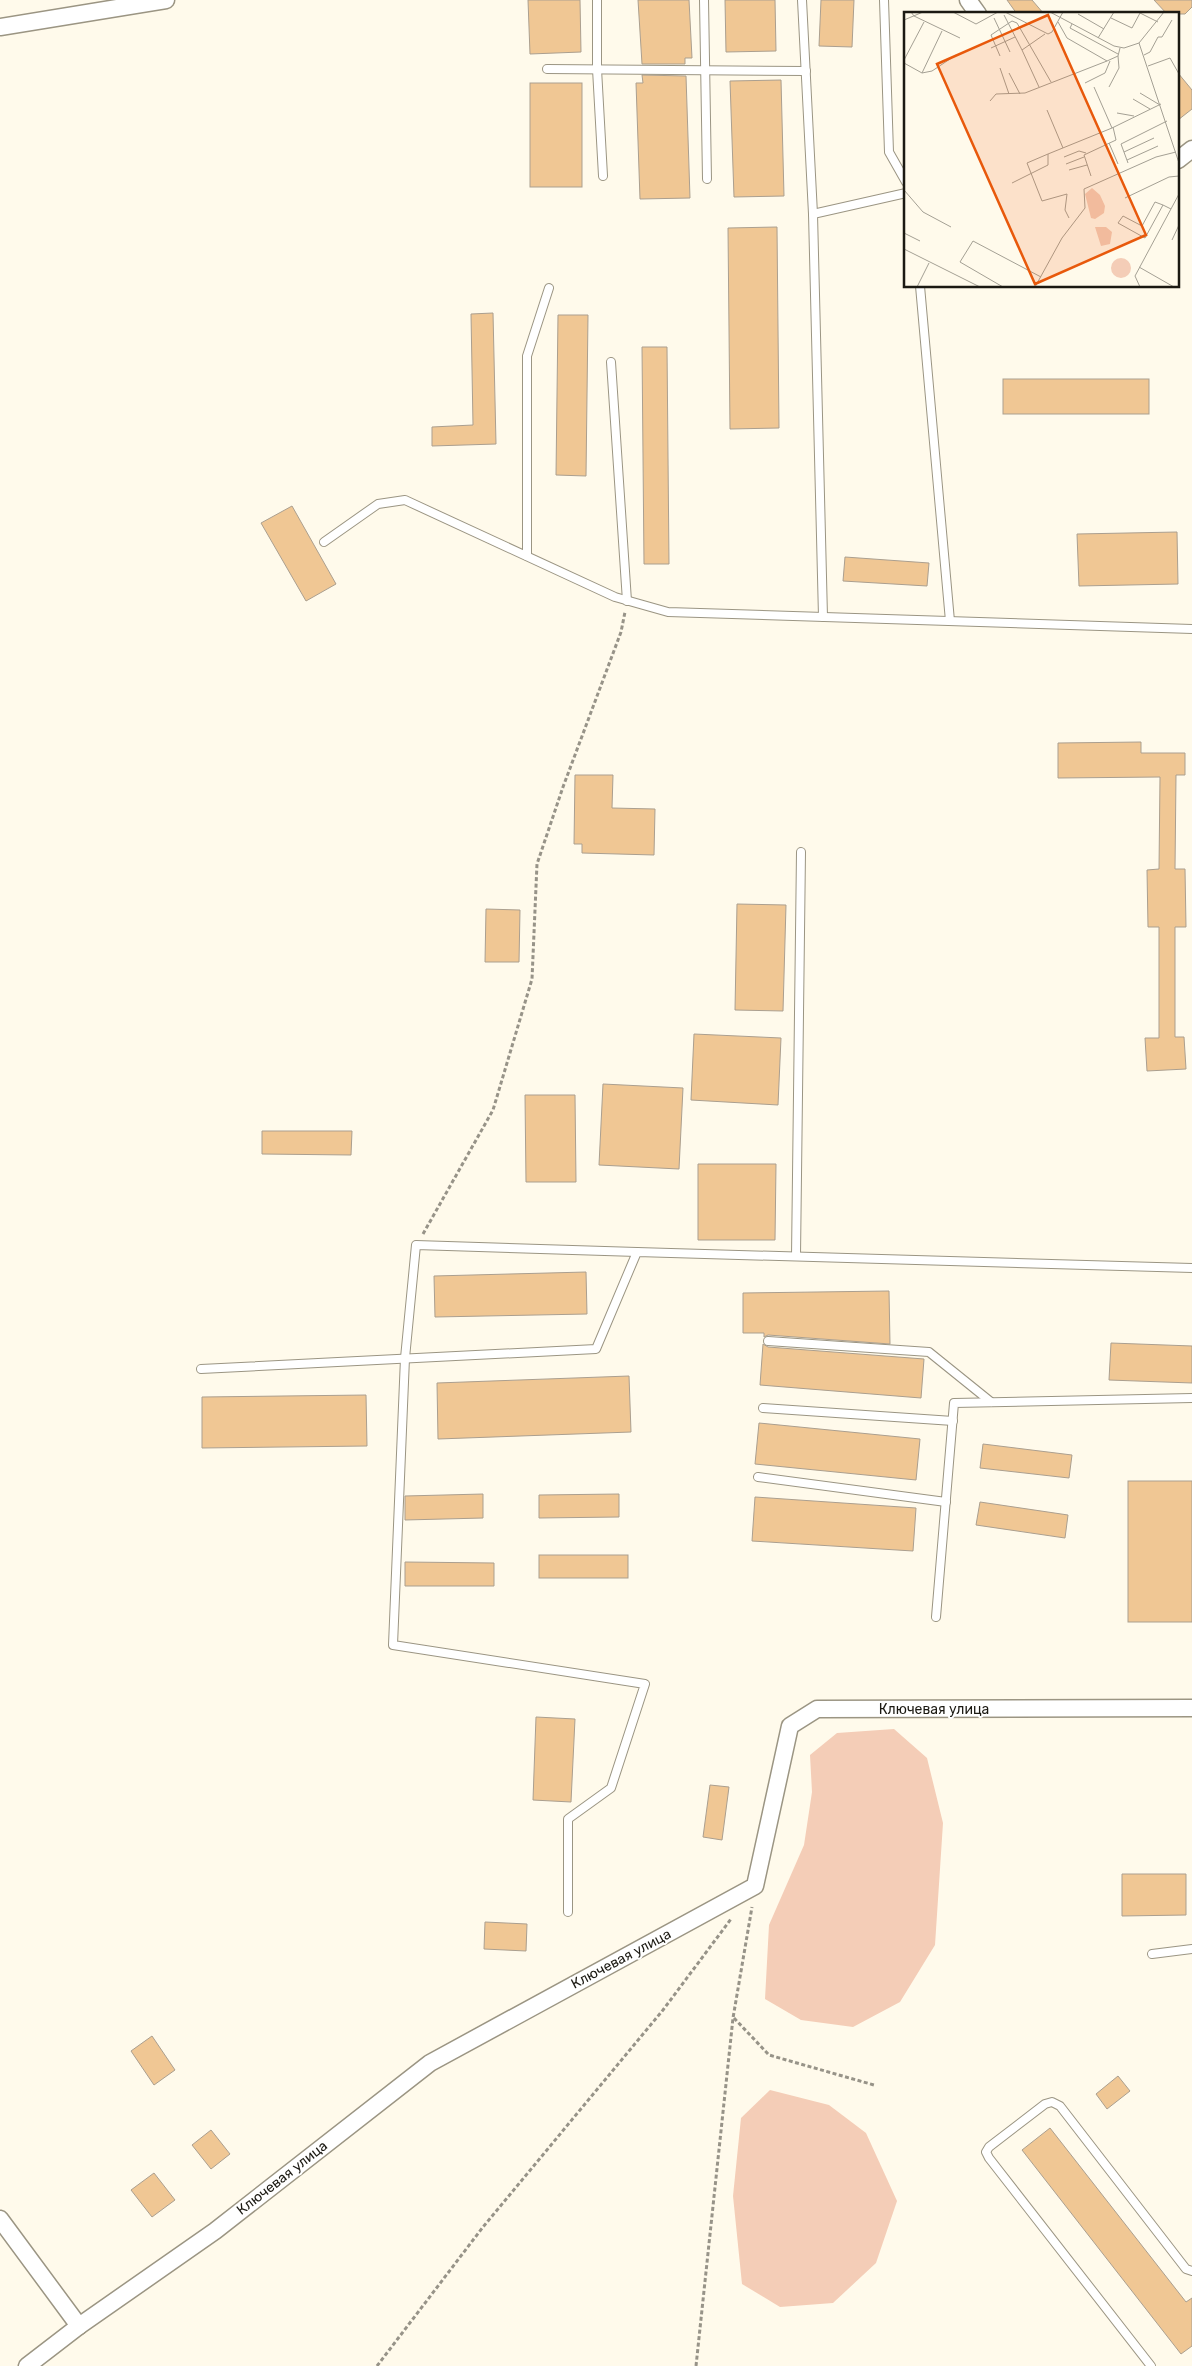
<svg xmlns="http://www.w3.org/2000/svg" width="1192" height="2366" viewBox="0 0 1192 2366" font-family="Rubik,sans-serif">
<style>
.green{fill:#f4cdb7}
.building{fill:#f0c794;stroke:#ab9f8f}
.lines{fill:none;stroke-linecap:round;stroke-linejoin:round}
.service-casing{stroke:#9b9583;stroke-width:10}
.minor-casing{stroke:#9b9583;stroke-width:19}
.path{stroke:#979388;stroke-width:3;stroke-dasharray:4 2.5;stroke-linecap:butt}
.service{stroke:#fff;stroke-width:8}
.minor{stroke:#fff;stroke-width:16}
.labels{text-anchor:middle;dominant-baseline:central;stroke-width:4;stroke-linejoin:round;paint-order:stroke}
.street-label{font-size:14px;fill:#1b1912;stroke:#fff}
.inset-road{fill:none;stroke:#a4a094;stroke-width:1}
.view{fill:#e8590c;fill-opacity:0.15;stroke:#e8590c;stroke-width:2.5}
.inset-edge{fill:none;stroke:#1b1912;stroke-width:2.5}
</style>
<rect width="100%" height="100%" fill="#fffaeb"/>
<!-- green -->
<g class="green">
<path d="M894 1729 927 1758 943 1823 935 1945 900 2002 853 2027 801 2020 765 1999 769 1925 804 1845 812 1792 810 1755 837 1733Z"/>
<path d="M770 2090 829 2105 866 2133 897 2201 876 2263 833 2303 780 2307 742 2284 733 2196 741 2118Z"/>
</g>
<!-- building -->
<g class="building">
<path d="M528 0H580L581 52 530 54Z"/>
<path d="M638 0H689L692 58H685V64H642Z"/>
<path d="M725 0H775L776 51 726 52Z"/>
<path d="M821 0H854L852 47 819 46Z"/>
<path d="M1007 0H1032L1044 14H1017Z"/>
<path d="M1154 0H1192V7L1185 14H1167Z"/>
<path d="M1178 73 1192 90V109L1178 120Z"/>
<path d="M642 75 686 76 690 198 640 199 636 83H643Z"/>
<path d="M781 80 784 196 734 197 730 81Z"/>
<rect x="530" y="83" width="52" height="104"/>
<path d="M777 227 779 428 730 429 728 228Z"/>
<path d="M493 313 496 444 432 446V427L473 425 471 314Z"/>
<path d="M558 315H588L586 476 556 475Z"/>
<path d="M642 347H667L669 564H644Z"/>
<rect x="1003" y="379" width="146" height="35"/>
<path d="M292 506 336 584 306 601 261 523Z"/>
<path d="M1177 532 1178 584 1079 586 1077 534Z"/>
<path d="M845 557 929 563 927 586 843 581Z"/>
<path d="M1141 742V753H1185V775H1176L1175 869H1185L1186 927H1175V1037H1184L1186 1069 1147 1071 1145 1038H1159V927H1148L1147 870 1159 869 1160 777 1058 778V743Z"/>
<path d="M575 775H613L612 808 655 809 654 855 582 853V844H574Z"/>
<path d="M737 904 786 905 783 1011 735 1010Z"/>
<path d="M486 909 520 910 519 962H485Z"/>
<path d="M694 1034 781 1038 778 1105 691 1100Z"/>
<path d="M603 1084 683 1088 679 1169 599 1165Z"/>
<path d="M525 1095H575L576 1182H526Z"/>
<path d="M262 1131H352L351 1155 262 1154Z"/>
<path d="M698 1164H776L775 1240H698Z"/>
<path d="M586 1272 587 1314 435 1317 434 1276Z"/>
<path d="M889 1291 890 1344 768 1335 764 1337V1333H743V1293Z"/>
<path d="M1111 1343 1192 1346V1383L1109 1380Z"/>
<path d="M763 1344 768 1347 924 1359 921 1398 760 1385Z"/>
<path d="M629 1376 631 1432 438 1439 437 1383Z"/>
<path d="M366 1395 367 1446 202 1448V1397Z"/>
<path d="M759 1423 920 1439 916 1480 755 1464Z"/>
<path d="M983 1444 1072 1455 1069 1478 980 1468Z"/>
<rect x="1128" y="1481" width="64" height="141"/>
<path d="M483 1494V1518L405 1520V1496Z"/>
<path d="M619 1494V1517L539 1518V1495Z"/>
<path d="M755 1497 916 1508 913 1551 752 1541Z"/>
<path d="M980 1502 1068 1515 1065 1538 976 1525Z"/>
<rect x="539" y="1555" width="89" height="23"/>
<path d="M405 1562 494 1563V1586H405Z"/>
<path d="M536 1717 575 1719 571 1802 533 1800Z"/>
<path d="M710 1785 729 1787 722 1840 703 1837Z"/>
<path d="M1122 1874H1186V1915L1122 1916Z"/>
<path d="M485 1922 527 1924 526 1951 484 1949Z"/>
<path d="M152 2036 175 2070 154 2085 131 2051Z"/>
<path d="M1118 2076 1130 2091 1107 2109 1096 2094Z"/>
<path d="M1050 2128 1186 2302 1192 2298V2346L1181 2354 1022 2150Z"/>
<path d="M211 2130 230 2154 211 2169 192 2145Z"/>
<path d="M154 2173 175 2200 152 2217 131 2190Z"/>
</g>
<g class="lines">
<defs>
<g id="service">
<path d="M597 0V69L603 176"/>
<path d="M704 0 707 179"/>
<path d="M802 0 813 214 906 193"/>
<path d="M884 0 889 152 906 182"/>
<path d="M547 69 806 71"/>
<path d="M813 214 823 617"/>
<path d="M920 286 950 621"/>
<path d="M611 362 627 601"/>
<path d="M324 542 378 504 405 500 615 597 668 612 1192 629"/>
<path d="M527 556V356L549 288"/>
<path d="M796 1256 801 852"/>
<path d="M768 1341 929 1352 991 1402"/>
<path d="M201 1369 596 1349 637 1252 1192 1268"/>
<path d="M763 1408 953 1421"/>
<path d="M758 1477 946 1502"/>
<path d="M936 1617 954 1403 1192 1398"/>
<path d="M568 1912V1819L611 1788 645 1684 393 1645 405 1358 416 1245 637 1252"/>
<path d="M1152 1954 1192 1949"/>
<path d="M1151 2366 989 2158 986 2152 989 2147 1045 2104 1052 2102 1060 2106 1186 2269 1192 2271"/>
</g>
<g id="minor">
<path d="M968 0 978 14"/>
<path d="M0 27 166 0"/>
<path d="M1178 160 1192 149"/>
<path d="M0 2219 79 2326"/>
<path d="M27 2366 79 2326 215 2231 430 2063 755 1886 790 1726 817 1709 1192 1708"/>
</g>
</defs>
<!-- service casing -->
<use href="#service" class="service-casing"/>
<!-- minor casing -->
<use href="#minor" class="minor-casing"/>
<!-- path -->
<g class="path">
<path d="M423 1234 493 1110 532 979 537 864 563 787 621 632 625 612"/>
<path d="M734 2018 769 2055 874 2085"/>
<path d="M377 2366 483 2227 663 2010 731 1919"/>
<path d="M696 2366 733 2018 752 1907"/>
</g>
<!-- service -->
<use href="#service" class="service"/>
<!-- minor -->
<use href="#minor" class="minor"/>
</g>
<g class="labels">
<!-- street labels -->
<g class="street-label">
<text x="934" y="1709">Ключевая улица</text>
<text transform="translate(621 1959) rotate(-28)">Ключевая улица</text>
<text transform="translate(282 2178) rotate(-38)">Ключевая улица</text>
</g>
</g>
<!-- overview -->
<g transform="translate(904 12)">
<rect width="275" height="275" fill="#fffaeb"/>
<path d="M188 176 196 183 201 194 200 201 191 207 187 206 181 182ZM191 215H202L208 220 206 232 197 234ZM207 256a10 10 0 1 1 20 0a10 10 0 1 1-20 0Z" fill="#f4cdb7"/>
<path class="inset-road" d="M7 0 10 4 56 26M49 0 72 12 94 0M101 0 144 22 148 20 159 0M146 0 210 34 220 36 235 31 260 0M236 1 254 10M174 2 200 17M100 3 118 38 141 22M90 6 106 40M207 6 228 16 236 1M0 8 19 0M154 10 163 26 203 49M168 12 166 16 214 42M194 26 210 0M235 31 275 151M87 36 111 25M118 38 135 75M240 43 246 40 254 25H258L268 8M96 44 87 23 108 9 113 11 147 70M0 48 20 10M0 51 18 61M244 54 266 46 275 62M96 56 105 82M18 61 38 19M18 61 28 59 52 43M105 61 116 82M181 71 201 61 206 49M190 75 208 116 257 92M205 75 215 56 214 44M236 81 256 93M229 87 246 97M86 89 92 82 121 81 203 49 214 44 216 36M143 98 159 136M213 101 230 104M205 131 214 152M220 140 250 126M144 142 123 151 138 189 163 182 161 198 165 206M160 145 175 139 182 141M223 148 254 134M224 151 217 132 263 109M162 152 180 145M165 158 183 153M187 164 180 143 212 128 209 115M108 171 144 153V142L208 116M0 178 19 200 47 215M221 186 265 165 275 164M259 193 251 190 238 214 219 204 214 211 241 226 259 193 267 197M0 221 16 229M268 228 275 213M0 237 76 275M235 255 270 275M13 275 25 251M99 275 56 250 69 229 137 265M131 275 158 226 181 196 180 177 252 145 272 140M236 275 231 264 275 182"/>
<path class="view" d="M144 3 242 223 131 272 33 52Z"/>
<rect width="275" height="275" class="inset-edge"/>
</g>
</svg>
